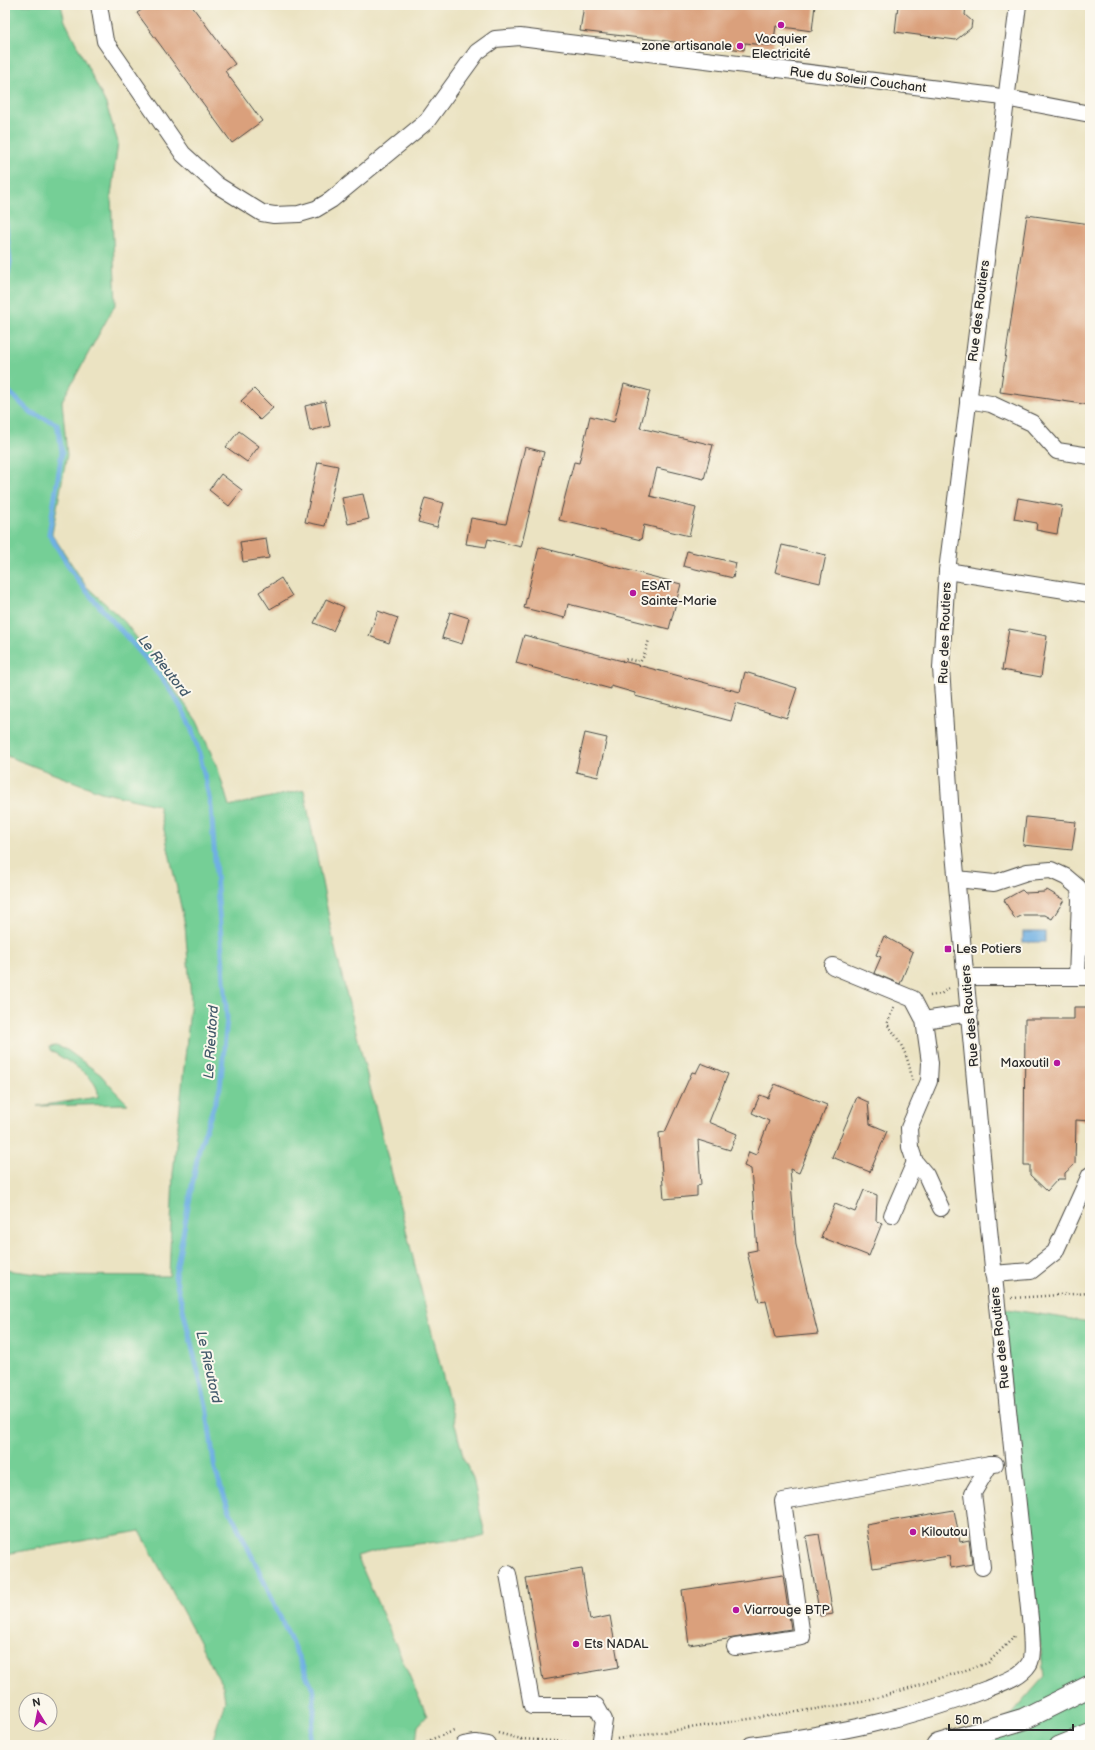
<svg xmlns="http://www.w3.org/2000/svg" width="1095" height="1750" viewBox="0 0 1095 1750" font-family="'Balsamiq Sans',sans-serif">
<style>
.green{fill:#75cf96;stroke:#507d60}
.water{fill:#6fb0e3;stroke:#4d6e87}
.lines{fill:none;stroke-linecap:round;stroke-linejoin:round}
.stream{stroke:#6fb0e3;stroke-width:5}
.building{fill:#daa07b}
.minor-casing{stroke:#484742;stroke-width:18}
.major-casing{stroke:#484742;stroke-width:23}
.path{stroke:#484742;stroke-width:2.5;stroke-dasharray:1 3;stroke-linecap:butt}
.minor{stroke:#fff;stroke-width:16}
.major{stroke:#fff;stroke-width:21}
.poi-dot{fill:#b5179e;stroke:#fbf7ec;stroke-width:1.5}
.labels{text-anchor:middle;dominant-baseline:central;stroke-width:4;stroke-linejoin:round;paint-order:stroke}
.poi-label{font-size:13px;fill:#2b2b2b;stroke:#fbf7ec;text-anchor:start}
.street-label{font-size:13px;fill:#2b2b2b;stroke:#fbf7ec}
.water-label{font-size:14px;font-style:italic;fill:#435a6b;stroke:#fbf7ec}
</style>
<rect width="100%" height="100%" fill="#fbf7ec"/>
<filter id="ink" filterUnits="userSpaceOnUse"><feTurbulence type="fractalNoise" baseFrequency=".025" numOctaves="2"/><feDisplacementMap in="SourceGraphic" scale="8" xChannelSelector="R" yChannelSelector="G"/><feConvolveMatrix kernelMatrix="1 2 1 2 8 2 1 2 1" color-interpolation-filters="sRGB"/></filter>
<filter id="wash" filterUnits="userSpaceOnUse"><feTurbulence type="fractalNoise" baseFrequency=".012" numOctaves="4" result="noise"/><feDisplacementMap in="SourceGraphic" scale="16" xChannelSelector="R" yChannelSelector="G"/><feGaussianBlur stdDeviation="0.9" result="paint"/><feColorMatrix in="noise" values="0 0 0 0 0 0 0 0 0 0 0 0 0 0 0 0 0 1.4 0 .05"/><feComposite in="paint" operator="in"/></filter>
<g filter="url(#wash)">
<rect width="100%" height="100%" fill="#ebe3c2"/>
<!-- green -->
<g class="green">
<path d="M5 5H61L65 21 106 104 118 142 111 196 116 303 62 401 67 455 52 534 86 586 124 621 139 641 153 653 167 679 197 721 218 769 229 806 304 790 334 944 464 1460 473 1478 485 1535 474 1538 389 1547 357 1556 427 1716 418 1726 416 1742 413 1745H211L225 1701 223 1687 140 1531 5 1554V1270L46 1275 169 1276 173 1174 191 999 185 925 159 807 157 805 101 792 7 756 5 750Z"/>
<path d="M56 1046 67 1050 101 1075 113 1089 128 1104 37 1106 98 1097C101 1077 64 1060 50 1050L49 1047Z"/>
<path d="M1001 1308 1090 1322V1745H984L1044 1677Z"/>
</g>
<!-- water -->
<rect class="water" x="1023" y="932" width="22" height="10"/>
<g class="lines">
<!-- stream -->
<g class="stream">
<path d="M5 29 7 5"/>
<path d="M5 218 10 262 5 289"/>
<path d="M5 388 30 412 57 424 62 452 49 534C59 550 69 568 80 583 113 625 158 665 183 711 198 737 205 778 211 807L227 1019 220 1088 199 1149 175 1276 206 1405 215 1470 228 1507 262 1577 314 1692V1715L309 1745"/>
</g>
</g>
<g id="blocks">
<!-- building -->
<g class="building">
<path d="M149 5H191L235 64 225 71 262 121 232 143 137 13Z"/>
<path d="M584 5H815L812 31 776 26 773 46 745 43 744 50 580 31Z"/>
<path d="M898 5H966L965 15 972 21 971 28 956 40 895 32Z"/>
<path d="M1027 215 1090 224V405L1000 392Z"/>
<path d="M624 384 650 391 640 428 713 445 704 479 657 468 650 496 696 508 689 536 644 525 641 540 559 520 574 462 579 463 590 416 614 422Z"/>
<path d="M254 389 273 408 260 420 241 401Z"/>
<path d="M325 401 330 426 310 431 305 406Z"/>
<path d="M239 431 259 446 247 462 226 447Z"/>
<path d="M525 447 544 452 521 547 488 539 486 547 466 544 471 518 506 524Z"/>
<path d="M318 462 338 466 325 526 305 522Z"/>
<path d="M221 474 242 490 229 506 209 490Z"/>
<path d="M363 494 369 519 348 524 342 498Z"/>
<path d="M425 498 444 503 437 527 418 522Z"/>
<path d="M1018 498 1062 506 1057 534 1036 530 1037 523 1014 519Z"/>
<path d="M266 538 269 558 243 562 240 542Z"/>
<path d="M782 545 826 555 820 583 775 572Z"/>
<path d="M539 547 681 584 669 629 568 604 565 618 524 608Z"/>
<path d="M687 551 736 563 733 578 683 566Z"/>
<path d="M281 578 292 596 270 609 259 592Z"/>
<path d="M326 599 344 607 333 631 314 623Z"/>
<path d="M378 611 398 618 389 643 369 636Z"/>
<path d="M450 612 469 618 462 644 442 638Z"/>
<path d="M1009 629 1047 636 1041 677 1002 670Z"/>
<path d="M524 635 740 692 745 672 797 688 787 718 736 703 731 721 635 696V693L611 686V689L516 663Z"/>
<path d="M585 733 607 738 598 777 576 772Z"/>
<path d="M1026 817 1076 822 1072 850 1023 845Z"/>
<path d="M1022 890 1025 893 1044 892 1047 890 1064 900 1052 919 1045 915H1023L1015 919 1004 900Z"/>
<path d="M884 936 913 952 900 984 874 973 881 957 876 955Z"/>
<path d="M1074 1007H1090V1121L1076 1120 1075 1164 1065 1173V1179H1058L1047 1191 1030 1175V1165H1024L1025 1019H1074Z"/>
<path d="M701 1063 728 1074 709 1122 737 1134 730 1150 698 1140 701 1185 697 1186V1196L664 1199 659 1133 665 1132 692 1072 696 1073Z"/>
<path d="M775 1084 827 1105 799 1173 790 1169 796 1245 818 1334 775 1338 766 1301 759 1302 747 1252 757 1250 751 1169 744 1166 749 1152 756 1155 769 1121 752 1113 760 1095 768 1098Z"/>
<path d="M857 1097 868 1102 870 1124 887 1131 870 1172 832 1157Z"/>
<path d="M864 1190 877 1195 876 1221 882 1223 869 1256 821 1237 835 1204 855 1212Z"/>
<path d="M954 1510 960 1542 969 1540 972 1564 951 1568 949 1556 873 1568 866 1525Z"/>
<path d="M819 1534 833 1614 820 1616 806 1536Z"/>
<path d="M582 1569 590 1620 610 1616 619 1667 543 1680 526 1578Z"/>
<path d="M783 1575 791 1629 689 1645 682 1590Z"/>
</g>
</g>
</g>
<g filter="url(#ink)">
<use href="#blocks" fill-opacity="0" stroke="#484742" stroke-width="1"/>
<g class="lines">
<defs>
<g id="minor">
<path d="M99 5 105 41 183 154 217 185 262 213 274 215 299 214 316 209 331 200 427 121 477 52 495 39 520 37 995 96 1090 114"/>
<path d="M968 400 991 404 1032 423 1057 451 1090 456"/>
<path d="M947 571 1090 594"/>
<path d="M957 879 994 883 1027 872 1051 870 1066 877 1079 888 1080 900 1077 977"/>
<path d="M833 966 913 999 924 1020"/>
<path d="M966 977H1090"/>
<path d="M941 1208 926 1175 915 1162 910 1147 909 1128 929 1081 930 1063 924 1020 970 1013"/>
<path d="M892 1215 915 1162"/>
<path d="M993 1274 1031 1271 1055 1252 1090 1175"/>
<path d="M982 1567 973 1493 990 1464H995"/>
<path d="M508 1574 532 1706H596L604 1720 600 1745"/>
<path d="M735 1647 802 1637 783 1501 990 1464"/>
<path d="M464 1745 476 1743 488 1745"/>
<path d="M751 1745C832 1734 911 1719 987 1689 1001 1683 1021 1677 1029 1664 1034 1656 1031 1638 1031 1628L987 1210 952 831 941 668 947 571 1018 5"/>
<path d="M1058 1745 1090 1732"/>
</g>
<path id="major" d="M937 1745 1024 1719 1090 1686"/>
</defs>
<!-- minor casing -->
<use href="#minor" class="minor-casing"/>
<!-- major casing -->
<use href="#major" class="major-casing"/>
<!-- path -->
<g class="path">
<path d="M622 661 627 659 640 662 644 656 649 640"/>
<path d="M930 996 941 994 950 987"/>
<path d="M894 1007 887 1024C901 1041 909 1058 912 1080"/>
<path d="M1012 1298 1090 1293"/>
<path d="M498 1733 521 1739 522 1745"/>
<path d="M521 1739 584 1743"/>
<path d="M617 1739 868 1701 988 1663 1013 1638 1014 1635"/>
<path d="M424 1745 432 1739 454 1731"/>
</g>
<!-- minor -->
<use href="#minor" class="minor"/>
<!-- major -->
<use href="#major" class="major"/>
</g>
</g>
<!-- markers -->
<g class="poi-dot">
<circle cx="781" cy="25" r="4"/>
<circle cx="740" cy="46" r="4"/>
<circle cx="633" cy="593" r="4"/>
<rect x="944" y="945" width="8" height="8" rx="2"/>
<circle cx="1057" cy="1063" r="4"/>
<circle cx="913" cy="1532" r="4"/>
<circle cx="736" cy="1610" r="4"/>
<circle cx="576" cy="1644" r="4"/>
</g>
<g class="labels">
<!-- poi labels -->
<g class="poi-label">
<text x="781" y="39" text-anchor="middle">Vacquier<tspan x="781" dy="15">Electricité</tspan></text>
<text x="732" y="46" text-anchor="end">zone artisanale</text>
<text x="641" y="586">ESAT<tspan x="641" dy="15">Sainte-Marie</tspan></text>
<text x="956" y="949">Les Potiers</text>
<text x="1049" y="1063" text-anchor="end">Maxoutil</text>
<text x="921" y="1532">Kiloutou</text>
<text x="744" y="1610">Viarrouge BTP</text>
<text x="584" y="1644">Ets NADAL</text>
</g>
<!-- street labels -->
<g class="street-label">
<text transform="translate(858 80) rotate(7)">Rue du Soleil Couchant</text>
<text transform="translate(979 311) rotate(-83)">Rue des Routiers</text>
<text transform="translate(945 633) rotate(-88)">Rue des Routiers</text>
<text transform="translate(970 1016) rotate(-95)">Rue des Routiers</text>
<text transform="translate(1000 1338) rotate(-96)">Rue des Routiers</text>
</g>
<!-- water labels -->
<g class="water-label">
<text transform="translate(164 666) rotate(52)">Le Rieutord</text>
<text transform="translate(211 1042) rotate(-86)">Le Rieutord</text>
<text transform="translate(209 1367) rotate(77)">Le Rieutord</text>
</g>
</g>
<!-- margin -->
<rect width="1095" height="1750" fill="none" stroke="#fbf7ec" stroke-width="20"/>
<!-- north arrow -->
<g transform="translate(38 1712) rotate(350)"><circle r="19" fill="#fbf7ec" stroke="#a8a59f"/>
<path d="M0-3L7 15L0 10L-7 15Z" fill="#b5179e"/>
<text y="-6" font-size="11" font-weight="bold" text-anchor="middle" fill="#2b2b2b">N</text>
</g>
<!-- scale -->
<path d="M949 1724v6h124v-6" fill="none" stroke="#2b2b2b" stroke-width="2"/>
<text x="955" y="1724" font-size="12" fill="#2b2b2b" stroke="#fbf7ec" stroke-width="3" paint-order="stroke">50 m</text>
</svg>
